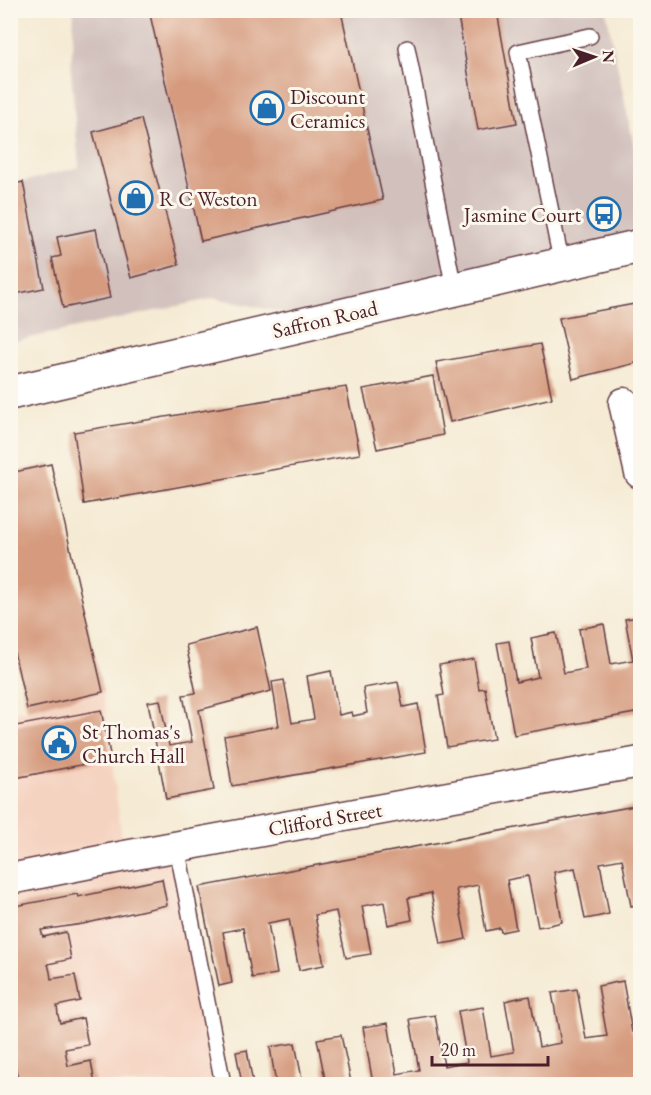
<svg xmlns="http://www.w3.org/2000/svg" width="651" height="1095" viewBox="0 0 651 1095" font-family="'EB Garamond',serif">
<style>
.built{fill:#f5d3c1}
.industrial{fill:#d1c0bc}
.building{fill:#d69b7f}
.lines{fill:none;stroke-linecap:round;stroke-linejoin:round}
.service-casing{stroke:#643d44;stroke-width:18}
.minor-casing{stroke:#643d44;stroke-width:33}
.secondary-casing{stroke:#643d44;stroke-width:36}
.service{stroke:#fff;stroke-width:15}
.minor{stroke:#fff;stroke-width:30}
.secondary{stroke:#fff;stroke-width:33}
.labels{text-anchor:middle;dominant-baseline:central;stroke-width:6;stroke-linejoin:round;paint-order:stroke}
.poi-label{font-size:21px;fill:#4a1f2b;stroke:#fbf7ec;text-anchor:start}
.street-label{font-size:21px;fill:#4a1f2b;stroke:#fbf7ec}
</style>
<rect width="100%" height="100%" fill="#fbf7ec"/>
<filter id="ink" filterUnits="userSpaceOnUse"><feTurbulence type="fractalNoise" baseFrequency=".0167" numOctaves="2"/><feDisplacementMap in="SourceGraphic" scale="12" xChannelSelector="R" yChannelSelector="G"/><feConvolveMatrix kernelMatrix="1 2 1 2 8 2 1 2 1" color-interpolation-filters="sRGB"/></filter>
<filter id="wash" filterUnits="userSpaceOnUse"><feTurbulence type="fractalNoise" baseFrequency=".008" numOctaves="4" result="noise"/><feDisplacementMap in="SourceGraphic" scale="24" xChannelSelector="R" yChannelSelector="G"/><feGaussianBlur stdDeviation="1.35" result="paint"/><feColorMatrix in="noise" values="0 0 0 0 0 0 0 0 0 0 0 0 0 0 0 0 0 1.4 0 .05"/><feComposite in="paint" operator="in"/></filter>
<g filter="url(#wash)">
<rect width="100%" height="100%" fill="#f5ead3"/>
<!-- built -->
<path class="built" d="M103 692 124 855 177 847 226 1084H11L10 713Z"/>
<!-- industrial -->
<path class="industrial" d="M74 11H606L640 175V246L335 324 215 298 11 342V185L79 167 71 70Z"/>
<g id="blocks">
<!-- building -->
<g class="building">
<path d="M149 10H364L342 16 383 200 201 241Z"/>
<path d="M457 10H528L498 17 517 123 478 130Z"/>
<path d="M141 119 179 265 131 278 93 132Z"/>
<path d="M23 182 44 288 10 295V185Z"/>
<path d="M96 229 110 298 63 308 52 258 61 256 57 237Z"/>
<path d="M640 303V362L573 379 559 318Z"/>
<path d="M540 344 552 398 450 422 436 362Z"/>
<path d="M433 376 443 435 377 449 363 389Z"/>
<path d="M346 387 360 454 84 504 74 432Z"/>
<path d="M51 464 103 692 27 709 12 643 10 644V473Z"/>
<path d="M640 617V712L514 735 497 643 509 641 516 682 538 677 531 638 556 633 564 673 586 669 579 629 604 624 611 664 633 660 625 619Z"/>
<path d="M257 627 271 691 199 710 214 790 166 799 148 702 160 700 169 746 192 742 183 695 196 693 186 645Z"/>
<path d="M474 659 479 689 485 688 494 739 447 747 438 696 444 695 439 665Z"/>
<path d="M331 671 339 715 352 712 353 716 367 713 363 688 398 682 403 707 418 704 426 752 232 786 224 736 279 726 272 682 284 680 292 723 314 719 307 676Z"/>
<path d="M101 710 111 759 10 779V727Z"/>
<path d="M640 805V904L631 906 622 859 600 863 609 914 596 917 585 919 575 868 554 872 562 922 550 925 538 927 528 876 507 880 516 929 501 932 500 928 486 931 478 885 456 889 466 939 453 942 441 944 431 893 408 898 412 920 388 925 384 902 362 906 371 954 346 958 336 911 315 915 324 965 299 970 289 919 268 923 277 974 252 978 243 928 223 932 232 983 219 986 199 887Z"/>
<path d="M162 879 167 905 83 924 41 930 43 937 66 932 71 959 48 964 50 972 51 979 75 975 80 1001 57 1006 58 1015 60 1023 83 1018 88 1045 65 1049 68 1066 91 1061 95 1084H19L10 1041V907L77 894 78 897Z"/>
<path d="M623 981 632 1032 640 1030V1081L621 1084H326L317 1039 341 1035 351 1082 372 1078 363 1027 388 1023 397 1074 419 1070 410 1019 435 1015 444 1066 467 1062 458 1011 483 1007 491 1056 514 1052 505 1001 518 998 530 996 539 1047 561 1043 552 993 565 991 577 989 586 1039 607 1036 598 986Z"/>
<path d="M295 1043 303 1084H276L270 1047Z"/>
<path d="M247 1050 253 1084H242L236 1052Z"/>
</g>
</g>
</g>
<g filter="url(#ink)">
<use href="#blocks" fill-opacity="0" stroke="#643d44" stroke-width="1.5"/>
<g class="lines">
<defs>
<g id="service">
<path d="M407 48 454 289"/>
<path d="M562 265 518 52 590 36"/>
<path d="M177 847 223 1084"/>
</g>
<g id="minor">
<path d="M624 403 640 473"/>
<path d="M10 879 125 856 640 762"/>
</g>
<path id="secondary" d="M10 393 640 246"/>
</defs>
<!-- service casing -->
<use href="#service" class="service-casing"/>
<!-- minor casing -->
<use href="#minor" class="minor-casing"/>
<!-- secondary casing -->
<use href="#secondary" class="secondary-casing"/>
<!-- service -->
<use href="#service" class="service"/>
<!-- minor -->
<use href="#minor" class="minor"/>
<!-- secondary -->
<use href="#secondary" class="secondary"/>
</g>
</g>
<!-- icons -->
<defs>
<symbol id="shop-ring" viewBox="-11 -11 22 22"><circle r="9.5" fill="#fbf7ec" stroke="#1f6fb2" stroke-width="1.5"/><path d="M-5-2.5h2.3a2.7 3.5 0 0 1 5.4 0H5L5.5 6h-11ZM-1.5-2.5h3a1.5 2.3 0 0 0-3 0Z" fill="#1f6fb2"/></symbol>
<symbol id="bus-ring" viewBox="-11 -11 22 22"><circle r="9.5" fill="#fbf7ec" stroke="#1f6fb2" stroke-width="1.5"/><path d="M-5-6H5V4H4V6H2V4H-2V6H-4V4H-5ZM-3.5-4V0h7V-4ZM-3.5 1.2v1.5H-2V1.2ZM2 1.2v1.5H3.5V1.2Z" fill="#1f6fb2"/></symbol>
<symbol id="civic-ring" viewBox="-11 -11 22 22"><circle r="9.5" fill="#fbf7ec" stroke="#1f6fb2" stroke-width="1.5"/><path d="M-.6-6.5H3V-4.5H.6V-3L4-1V1h2V6H-6V1h2V-1L-.6-3ZM-1.2 2.5V6h2.4V2.5Z" fill="#1f6fb2"/></symbol>
</defs>
<g fill-rule="evenodd">
<use href="#shop-ring" x="248" y="89" width="38" height="38"/>
<use href="#shop-ring" x="117" y="179" width="38" height="38"/>
<use href="#bus-ring" x="585" y="195" width="38" height="38"/>
<use href="#civic-ring" x="40" y="724" width="38" height="38"/>
</g>
<g class="labels">
<!-- poi labels -->
<g class="poi-label">
<text x="290" y="96">Discount<tspan x="290" dy="24">Ceramics</tspan></text>
<text x="159" y="198">R C Weston</text>
<text x="581" y="214" text-anchor="end">Jasmine Court</text>
<text x="82" y="731">St Thomas's<tspan x="82" dy="24">Church Hall</tspan></text>
</g>
<!-- street labels -->
<g class="street-label">
<text transform="translate(325 319) rotate(-13)">Saffron Road</text>
<text transform="translate(325 819) rotate(-10)">Clifford Street</text>
</g>
</g>
<!-- margin -->
<rect width="651" height="1095" fill="none" stroke="#fbf7ec" stroke-width="36"/>
<!-- north arrow -->
<g transform="translate(594 57) rotate(88)" stroke="#fbf7ec" stroke-width="4.5" paint-order="stroke">
<path d="M0-4.5L10 22L0 15L-10 22Z" fill="#4a1f2b"/>
<text y="-9" font-size="16" font-weight="bold" text-anchor="middle" fill="#4a1f2b">N</text>
</g>
<!-- scale -->
<path d="M432 1056v9h116v-9" fill="none" stroke="#4a1f2b" stroke-width="3"/>
<text x="441" y="1056" font-size="18" fill="#4a1f2b" stroke="#fbf7ec" stroke-width="4.5" paint-order="stroke">20 m</text>
</svg>
